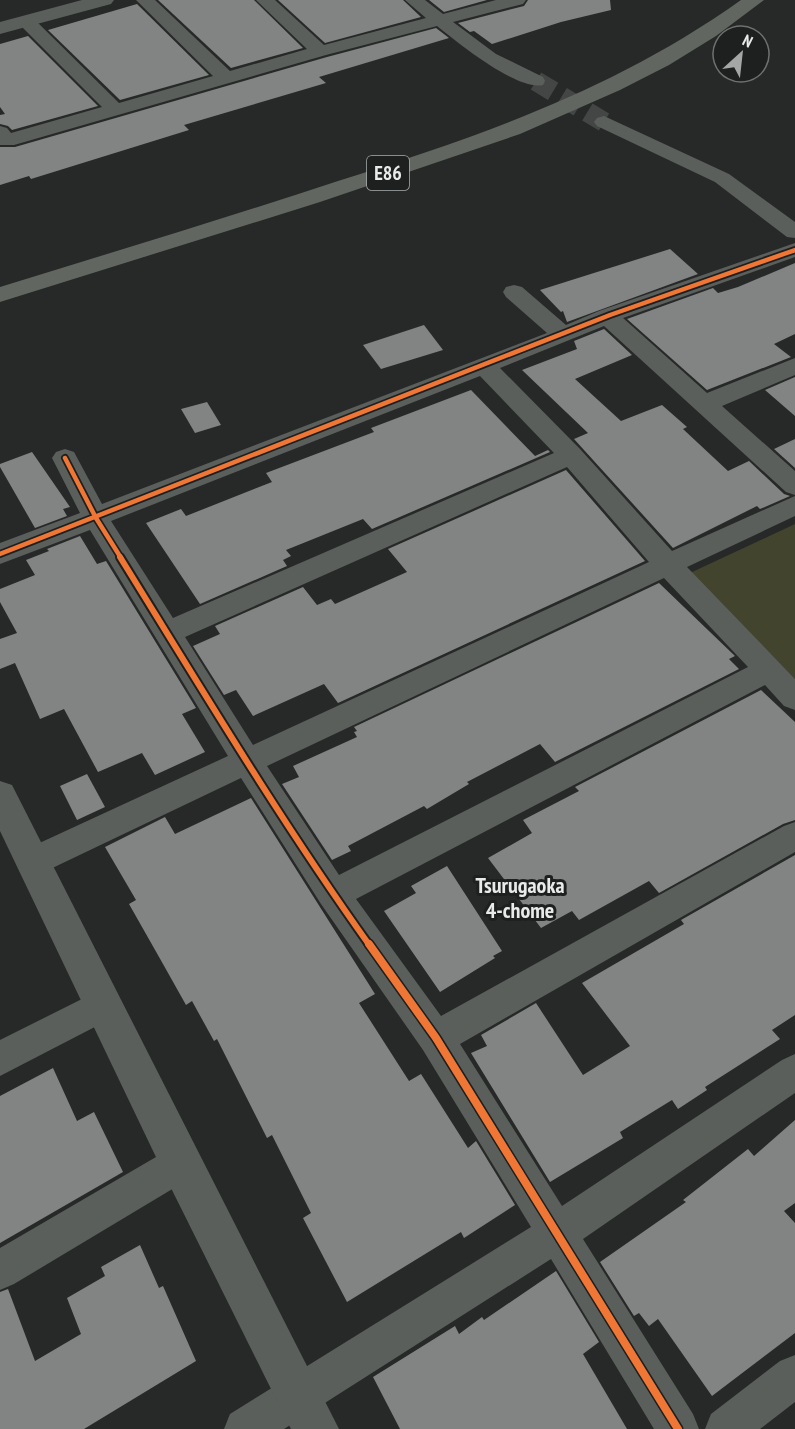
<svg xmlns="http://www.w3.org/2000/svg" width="795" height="1429" viewBox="0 0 795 1429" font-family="'PT Sans Narrow',sans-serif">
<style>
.green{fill:#42442d}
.building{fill:#828383}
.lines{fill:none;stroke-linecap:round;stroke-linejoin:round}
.minor-tunnel{stroke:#444645;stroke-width:20;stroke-dasharray:20 10;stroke-linecap:butt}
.minor{fill:#5b5f5b;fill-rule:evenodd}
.tertiary{fill:#5b5f5b;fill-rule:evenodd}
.motorway{fill:#616661;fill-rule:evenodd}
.cycleway-far2-casing{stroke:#1d201f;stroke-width:8}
.cycleway-far1-casing{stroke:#1d201f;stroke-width:10}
.cycleway-casing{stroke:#1d201f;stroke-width:11}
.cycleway-far2{stroke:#f07635;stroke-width:4.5}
.cycleway-far1{stroke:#f07635;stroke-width:6}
.cycleway{stroke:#f07635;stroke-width:8}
.labels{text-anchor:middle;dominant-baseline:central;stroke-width:6;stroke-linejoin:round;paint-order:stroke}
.shield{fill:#1d201f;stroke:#acaeae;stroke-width:1.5}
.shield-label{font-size:20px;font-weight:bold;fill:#e9ebeb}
.neighbourhood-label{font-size:22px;font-weight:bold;fill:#e9ebeb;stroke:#1d201f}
</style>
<rect width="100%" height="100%" fill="#272928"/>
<!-- green -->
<path class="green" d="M795 524V679L690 573Z"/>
<!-- building -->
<g class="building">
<path d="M158 0H254L303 48 231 68Z"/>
<path d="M278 0H403L421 17 325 43Z"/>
<path d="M429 0H487L444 12Z"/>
<path d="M528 0H610L611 10 561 22 492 44 474 31 470 32 458 23 524 6Z"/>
<path d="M137 4 209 75 120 100 48 30Z"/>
<path d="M436 28 449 38 319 77 326 83 184 125 189 130 31 179 29 176 0 185V147H15L327 57Z"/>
<path d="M28 36 98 106 12 130 8 126 0 124V115L5 114 0 107V44Z"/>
<path d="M670 249 698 274 567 322 563 311 561 312 540 290Z"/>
<path d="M795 263V334L774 344 791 357 707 390 627 319 713 288 718 293 738 287Z"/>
<path d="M424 325 443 350 381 369 363 345Z"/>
<path d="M604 329 632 355 575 379 621 421 662 405 687 427 683 429 728 471 749 461 784 494 790 496 760 509 757 506 673 548 574 439 588 433 522 370 577 349 574 341Z"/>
<path d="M795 377V416L765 390Z"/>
<path d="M471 390 535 456 548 450 550 452 372 529 363 519 286 550 291 556 283 560 287 566 200 604 146 523 181 509 186 516 272 482 266 473 374 432 371 428Z"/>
<path d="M207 402 221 425 195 433 181 409Z"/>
<path d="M795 439V468L774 449Z"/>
<path d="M32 452 70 507 63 509 67 516 35 528 0 467V464Z"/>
<path d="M566 470 645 561 338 703 324 684 253 716 236 690 224 695 193 646 220 634 215 626 303 587 317 605 331 599 335 604 407 572 388 549Z"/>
<path d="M80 536 97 564 106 561 196 708 182 714 205 752 155 775 142 753 98 772 64 709 40 719 15 663 0 669V639L17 633 0 602V589L35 575 26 560 49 551 47 549Z"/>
<path d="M659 583 735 656 729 659 739 669 555 762 540 744 467 782 469 784 427 809 424 806 348 846 351 851 332 860 282 784 299 777 293 766 357 737 354 732 357 731 354 727Z"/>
<path d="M761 690 795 722V820L783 824 659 893 649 881 579 920 572 911 541 928 488 858 532 833 523 820 579 791 575 787Z"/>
<path d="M87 774 105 807 77 820 60 786Z"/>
<path d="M251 798 375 994 359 1003 409 1081 421 1074 468 1148 476 1141 515 1205 464 1238 461 1232 347 1302 303 1218 311 1213 272 1135 267 1138 217 1039 214 1041 192 1001 186 1005 163 964 129 904 136 900 105 847 165 817 175 834Z"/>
<path d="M795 855V1015L772 1030 780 1039 705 1087 707 1090 678 1109 672 1100 620 1132 623 1138 550 1182 471 1053 487 1046 481 1035 536 1003 583 1075 630 1046 582 983 684 924 681 920Z"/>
<path d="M447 866 502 951 493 956 495 958 440 992 384 911 416 893 411 886Z"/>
<path d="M53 1068 77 1121 94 1112 123 1172 0 1243V1096Z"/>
<path d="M795 1120V1203L784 1211 795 1223V1333L712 1396 658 1319 649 1326 639 1313 634 1316 600 1262 686 1202 683 1200 748 1149 754 1156Z"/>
<path d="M140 1245 159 1288 163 1286 196 1361 84 1429H0V1292L8 1289 35 1361 81 1334 67 1298 105 1276 101 1267Z"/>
<path d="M556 1271 599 1342 583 1354 627 1429H400L373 1377 455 1326 459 1334 482 1317 484 1320Z"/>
</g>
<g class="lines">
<!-- minor-tunnel -->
<path class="minor-tunnel" d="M536 81 604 122"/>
<!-- minor -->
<g class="minor">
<path d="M136 0H155L230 71 307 49 256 0H275L324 45 426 18 405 0H425L443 14 496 0H526L523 4 453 22 496 54 543 77 545 81 543 85C517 91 457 42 437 26L326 55 14 145H0V126L7 128 11 133 102 107 21 26 18 22 21 18H33L119 103 213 76Z"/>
<path d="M604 116 729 174 795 222V238L787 237 715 182 597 126 594 122 597 118Z"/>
<path d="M795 243V257L623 318 707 393 795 358V375L722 406 795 471V495L786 492 604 326 500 368 580 449 672 551 795 496V516L687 567 795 679V710L784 706 765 685 356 899 441 1016 784 826 795 822V852L460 1044 562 1206 782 1060 795 1054V1093L583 1239 693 1414 699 1429H654L551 1259 284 1429H224L230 1414 531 1227 423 1050 321 904 241 778 44 872 32 876 20 872 16 862 20 852 228 756 90 530 0 564V543L80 513 52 458 56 452 65 449 74 452 102 504 547 333 506 297 503 292 506 287 514 285 522 287 566 325 599 311ZM480 376 554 453 173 618 111 521ZM567 467 649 562 253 745 185 637ZM664 578 748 667 339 875 267 766Z"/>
<path d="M104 988 116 992 122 1004 116 1016 0 1076V1040Z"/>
<path d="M181 1144 194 1150 200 1163 194 1176 14 1284 0 1290V1248L168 1150Z"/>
<path d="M795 1355V1402L760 1429H705L711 1414 780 1361Z"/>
</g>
<!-- tertiary -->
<g class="tertiary">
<path d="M82 0H114L111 4 0 34V22Z"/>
<path d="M0 781 12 785 339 1429H291L166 1178 0 831Z"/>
</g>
<!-- motorway -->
<path class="motorway" d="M741 0H764L716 36 669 65 620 90 520 134 320 202 0 302V287C113 252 226 218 338 181 485 134 614 90 741 0Z"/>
<defs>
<g id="cycleway-far2">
<path d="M65 458 96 518 121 558"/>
<path d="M0 554 610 315 795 250"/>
</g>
<path id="cycleway-far1" d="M120 557C201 688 280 820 370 946"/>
<path id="cycleway" d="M369 944 436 1038 678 1429"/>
</defs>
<!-- cycleway-far2 casing -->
<use href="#cycleway-far2" class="cycleway-far2-casing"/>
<!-- cycleway-far1 casing -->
<use href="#cycleway-far1" class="cycleway-far1-casing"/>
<!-- cycleway casing -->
<use href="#cycleway" class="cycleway-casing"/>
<!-- cycleway-far2 -->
<use href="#cycleway-far2" class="cycleway-far2"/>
<!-- cycleway-far1 -->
<use href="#cycleway-far1" class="cycleway-far1"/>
<!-- cycleway -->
<use href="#cycleway" class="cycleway"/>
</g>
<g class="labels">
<!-- shield labels -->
<rect class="shield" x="367" y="156" width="42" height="34" rx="4.5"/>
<g class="shield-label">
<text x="388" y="173">E86</text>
</g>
<!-- neighbourhood labels -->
<g class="neighbourhood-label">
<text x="520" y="885">Tsurugaoka<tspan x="520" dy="25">4-chome</tspan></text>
</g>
</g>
<!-- north arrow -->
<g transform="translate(741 54) rotate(27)"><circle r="28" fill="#1d201f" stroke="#6f7171" stroke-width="1.5"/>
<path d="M0-4.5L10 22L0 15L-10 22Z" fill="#a5a7a7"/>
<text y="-9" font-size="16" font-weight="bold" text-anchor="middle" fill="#e9ebeb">N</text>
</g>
</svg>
